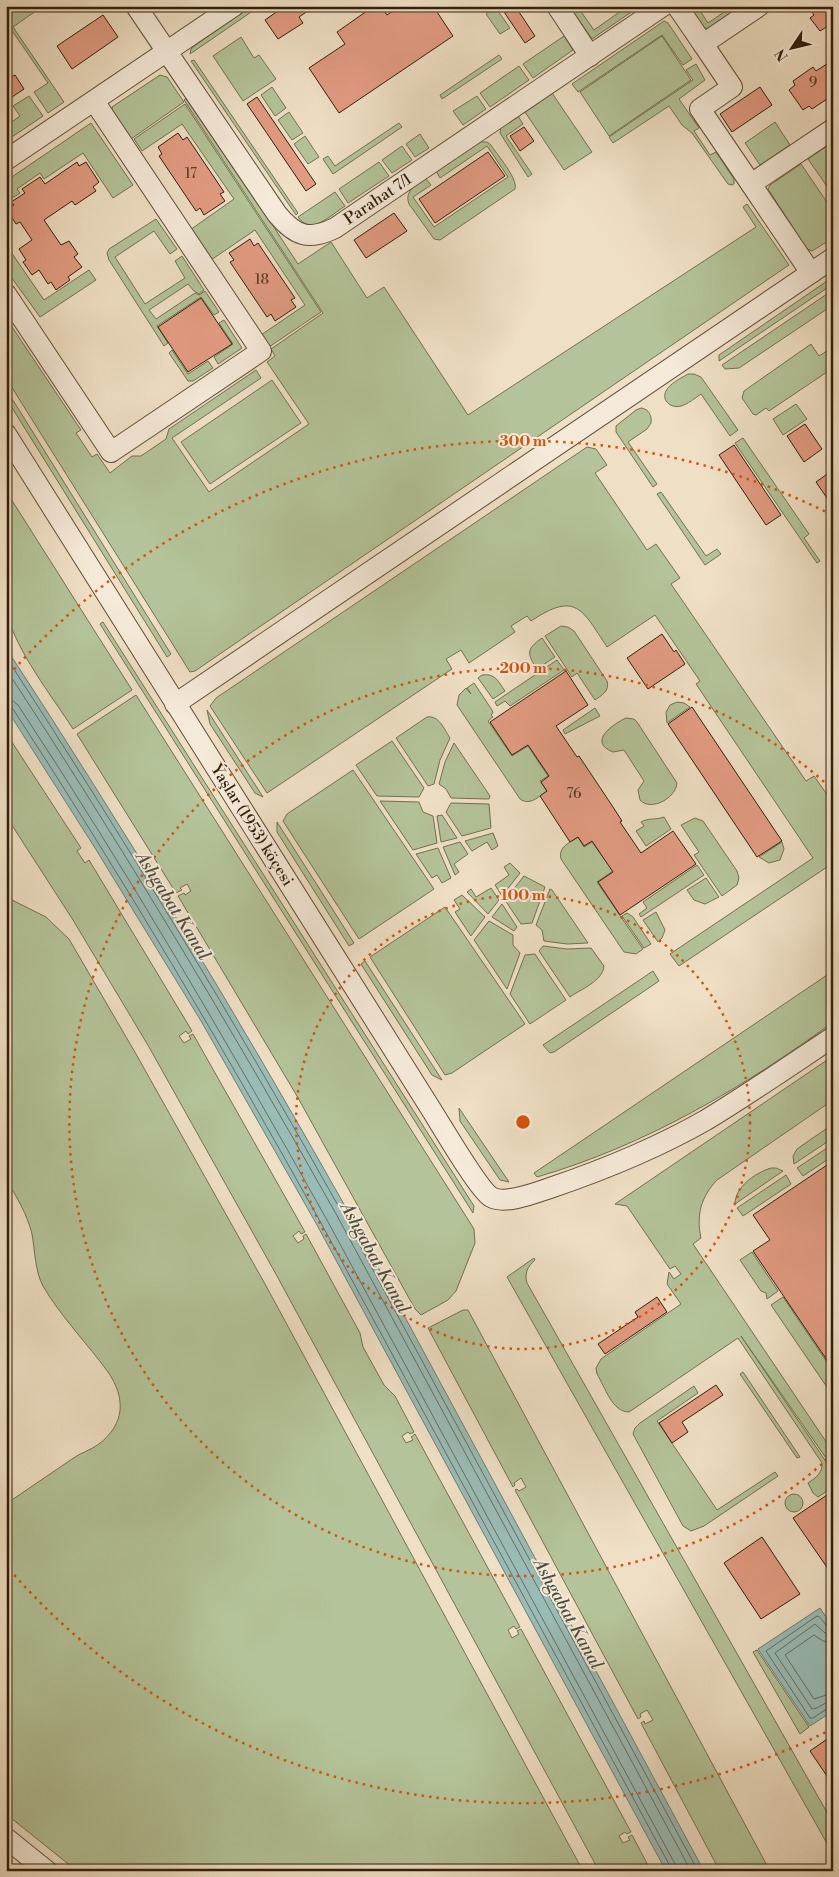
<svg xmlns="http://www.w3.org/2000/svg" width="839" height="1877" viewBox="0 0 839 1877" font-family="'Libre Bodoni',serif">
<style>
.green{fill:#b4c399;stroke:#727151}
.water{fill:#9abcb7;stroke:#707d71}
.lines{fill:none;stroke-linecap:round;stroke-linejoin:round}
.shore{stroke:#666e60;stroke-width:1}
.building{fill:#e29b82;stroke:#311f09}
.minor-casing{stroke:#604f38;stroke-width:22}
.minor{stroke:#f5ead9;stroke-width:20}
.ring{fill:none;stroke:#d6530c;stroke-width:2.5;stroke-dasharray:2.5 5}
.labels{text-anchor:middle;dominant-baseline:central;stroke-width:4;stroke-linejoin:round;paint-order:stroke}
.number-label{font-size:14px;fill:#5d3e27}
.street-label{font-size:16px;fill:#311f09;stroke:#f5ead9}
.water-label{font-size:18px;font-style:italic;fill:#504e3d;stroke:#f5ead9}
.centre{fill:#d6530c;stroke:#f5ead9;stroke-width:2.5}
.ring-label{font-size:15px;text-anchor:middle;font-weight:bold;fill:#d6530c;stroke:#f5ead9;stroke-width:4;stroke-linejoin:round;paint-order:stroke}
</style>
<rect width="100%" height="100%" fill="#efdfc4"/>
<filter id="stains"><feTurbulence type="fractalNoise" baseFrequency=".004" numOctaves="4"/><feColorMatrix values="0 0 0 0 .2 0 0 0 0 .09 0 0 0 0 .02 0 0 0 .5 -.17"/></filter>
<radialGradient id="worn" r=".72"><stop offset=".6" stop-color="#630" stop-opacity="0"/><stop offset="1" stop-color="#630" stop-opacity=".3"/></radialGradient>
<!-- green -->
<g class="green">
<path d="M6 6H43L13 27 64 102 48 113 34 92 48 83 6 22Z"/>
<path d="M252 6H260L190 54 191 49 197 44Z"/>
<path d="M569 6H577L594 30 628 6H640L592 39Z"/>
<path d="M697 6 708 23 733 6H743L708 29 703 27 691 10Z"/>
<path d="M495 7 510 28 500 34 486 14Z"/>
<path d="M664 21 668 23 692 59 683 65 662 35 578 92 572 84Z"/>
<path d="M564 36 573 50 533 78 523 64Z"/>
<path d="M662 36 691 80 609 136 580 92Z"/>
<path d="M241 37 254 58 259 55 276 79 243 101 213 56Z"/>
<path d="M499 55 502 59 442 99 440 95Z"/>
<path d="M194 60 298 213 296 215 191 61Z"/>
<path d="M696 64 705 80 679 99 699 128 694 131 710 155 716 152 734 179V184L732 185 728 184 692 133 682 125 669 106 613 143 609 137 693 80 686 70Z"/>
<path d="M519 66 529 80 490 107 480 93Z"/>
<path d="M160 75 167 77 184 102 131 139 112 111V107Z"/>
<path d="M272 87 286 108 275 116 261 95Z"/>
<path d="M552 93 592 152 564 170 525 112Z"/>
<path d="M29 96 43 116 6 141V126L20 116 13 106Z"/>
<path d="M477 96 486 109 463 125 453 111Z"/>
<path d="M189 97 298 264 331 242 367 298 384 287 468 415 756 227 743 207 747 204 789 265 195 671 190 672 6 378V318L81 430 76 433 92 457 97 454 110 473 132 456H141L166 439 169 429 256 370 261 378 172 438 209 492 309 424 267 362 275 356 271 349 323 313 184 100Z"/>
<path d="M185 104 321 312 269 347 261 335 305 305 255 230 211 260 190 230 234 199 182 124 142 151 134 139Z"/>
<path d="M289 112 303 133 292 140 278 120Z"/>
<path d="M518 116 523 124 506 136 532 174 528 177 500 133 501 127Z"/>
<path d="M775 122 790 145 760 165 745 143Z"/>
<path d="M91 123 133 185 113 198 83 153 44 179 40 173 17 189 20 193 6 202V181Z"/>
<path d="M399 123 402 127 333 174 323 159 328 156 335 166Z"/>
<path d="M420 134 429 148 415 157 406 144Z"/>
<path d="M305 136 319 157 308 164 294 144Z"/>
<path d="M480 142H487L491 145C497 155 518 178 515 189L440 240 434 239 409 204C404 191 416 185 425 178L431 185 413 197 434 227 508 177 487 146 440 178 436 171Z"/>
<path d="M833 142V195L808 159Z"/>
<path d="M402 146 412 160 392 173 382 160Z"/>
<path d="M379 162 389 176 348 203 339 189Z"/>
<path d="M801 164 833 211V238L812 251 807 249 768 189 770 185Z"/>
<path d="M335 192 345 206C331 215 311 236 298 217Z"/>
<path d="M156 219 177 249 170 254 154 231 115 257 145 304 185 278 175 261 182 256 204 290 199 294 194 291 188 284 149 310 156 319 195 293 199 295 205 291 219 312 214 315 201 297 157 326 168 343 164 346 109 260 107 253 109 249Z"/>
<path d="M11 252 44 300 89 270 96 280 40 317 6 270V255Z"/>
<path d="M833 277V284L719 361V355Z"/>
<path d="M833 290V305L739 368 725 369 722 365Z"/>
<path d="M224 320 242 348 218 364 214 357 233 344 219 323Z"/>
<path d="M811 344 819 356 833 347V368L769 411 766 408 756 415 753 414 742 398 744 391Z"/>
<path d="M172 350 188 374 208 361 213 368 193 381H188L169 353Z"/>
<path d="M688 374H694L701 377 738 430 730 436 701 394C695 398 688 404 681 406 672 409 661 401 666 391 669 384 681 378 688 374Z"/>
<path d="M272 380 301 423 210 484 181 442Z"/>
<path d="M6 389 171 654 167 657 6 398Z"/>
<path d="M796 404 807 419 783 435 773 419Z"/>
<path d="M641 408C649 409 652 416 651 423L647 429 628 442 657 484 653 487 616 432V426L636 410Z"/>
<path d="M743 438 809 534 804 538 820 561 817 563 735 443Z"/>
<path d="M587 447 596 449 607 465 595 473 647 550 656 544 680 578 671 584 806 781 814 776 833 803V808L827 812 833 820V863L679 966 670 954 813 858 696 684 700 681 655 615 607 647C582 609 576 591 531 621L527 616 511 626 515 632 469 663 461 650 446 659 452 669 267 793 210 706 216 698Z"/>
<path d="M6 491 132 690 73 729C52 696 16 651 7 613 3 600 6 578 6 564L9 562 6 558Z"/>
<path d="M661 492 706 556 717 549 721 554 705 565 657 494Z"/>
<path d="M103 622 474 1206 473 1213 100 624Z"/>
<path d="M561 626 568 627 574 631 607 681C610 691 602 695 595 700L577 673 572 677 545 636Z"/>
<path d="M542 638 555 657 537 669C527 654 526 649 542 638Z"/>
<path d="M557 660 564 670 510 706 505 701 497 706 495 702Z"/>
<path d="M482 675C495 673 498 681 505 691L493 699 478 678Z"/>
<path d="M474 683 492 710 493 713 491 715 493 717 488 721 512 756 528 746 548 776 540 781 547 791C538 797 530 806 520 799L457 705 459 695 466 688 471 694 467 688Z"/>
<path d="M136 695 474 1229 475 1243 456 1291 448 1300 421 1315 415 1309 297 1096 178 896 184 893 185 895 191 891 187 884 180 888 182 890 176 893 77 734Z"/>
<path d="M677 702 684 703 690 707 667 723 666 712 670 705Z"/>
<path d="M595 708 600 716 565 734 563 730Z"/>
<path d="M207 710 263 797 255 793 210 724Z"/>
<path d="M427 717C439 715 444 729 450 738L440 760 434 784 428 786 396 738Z"/>
<path d="M626 718 634 719 637 722 677 783C676 798 651 812 640 800L638 790 644 781 624 750 613 752C587 742 613 724 626 718Z"/>
<path d="M6 733 81 848 77 851 85 863 89 860 192 1031 188 1034 186 1031 179 1036 184 1043 191 1039 189 1036 193 1034 305 1232 301 1234 299 1231 293 1236 298 1243 304 1239 303 1236 306 1234 360 1333 363 1347 384 1385 395 1396 414 1432 410 1434 408 1432 402 1436 406 1443 413 1440 411 1437 415 1434 520 1627 516 1629 514 1626 508 1630 512 1638 519 1634 517 1631 521 1629 631 1832 627 1834 625 1832 619 1836 623 1843 630 1840 628 1837 632 1835 651 1871H599L277 1276 149 1047 73 920 6 816Z"/>
<path d="M392 741 424 788 419 797 377 796 356 765Z"/>
<path d="M454 743 490 796 489 799 451 798 446 789 439 784 445 762Z"/>
<path d="M353 770 434 889 359 939 283 821 287 814Z"/>
<path d="M380 801 419 802 423 812 433 816 437 843 413 850Z"/>
<path d="M451 803 489 804 491 828 462 836 446 812Z"/>
<path d="M442 815 457 838 441 842 437 816Z"/>
<path d="M664 817 671 829 646 846 636 831 644 826 641 822C647 818 656 820 664 817Z"/>
<path d="M695 818 703 821 737 871 739 878 737 885 722 896 694 855 699 852 681 825Z"/>
<path d="M277 822 354 943 349 946 277 832Z"/>
<path d="M493 833 498 846 492 850 487 842 472 851 465 841Z"/>
<path d="M578 837 584 847 592 842 613 871 597 882 643 949 636 954 624 952 561 859C558 847 569 843 578 837Z"/>
<path d="M460 842 468 854 454 864 459 872 455 875 443 847Z"/>
<path d="M782 842 784 849 780 860 769 863 759 857Z"/>
<path d="M438 848 451 878 442 883 437 875 432 878 416 854Z"/>
<path d="M510 863 520 873 502 896 495 885 509 875 504 867Z"/>
<path d="M697 865 704 875 641 917 639 914 647 908 643 902Z"/>
<path d="M524 876 545 887 532 923 521 924 505 900Z"/>
<path d="M706 878 719 897 705 904 694 900 687 890Z"/>
<path d="M491 888 499 900 488 914 467 892 471 889 476 897Z"/>
<path d="M550 889 552 890 588 943 567 944 544 941 542 930 536 925Z"/>
<path d="M462 895 485 917 471 936 455 912 460 909 454 900Z"/>
<path d="M6 897 46 917 69 939 136 1054 265 1284 583 1871H77L6 1814V1504C28 1489 50 1474 72 1459 80 1453 91 1450 99 1444 125 1424 126 1398 108 1372 87 1343 61 1317 43 1286 35 1271 35 1251 32 1234 27 1214 17 1197 6 1180Z"/>
<path d="M502 904 517 927 514 931 492 917Z"/>
<path d="M445 907 525 1024 452 1073 445 1075 370 957Z"/>
<path d="M656 912 665 930 662 938 658 942 643 920Z"/>
<path d="M627 913 633 917 651 944 644 948 622 916Z"/>
<path d="M489 921 513 935V945L520 953 507 989 474 940Z"/>
<path d="M543 946 567 949 591 948 604 966C603 981 581 989 570 997L539 951Z"/>
<path d="M535 954 566 1000 530 1024 510 994 525 955Z"/>
<path d="M365 961 442 1080 432 1075 361 964Z"/>
<path d="M653 971 659 981 554 1052 550 1053 543 1045Z"/>
<path d="M833 971V1022C743 1088 644 1146 537 1177L534 1173Z"/>
<path d="M833 1056V1100L717 1180C701 1197 696 1215 701 1238L693 1244 833 1452V1468L741 1336 833 1472V1487L818 1497 813 1493 808 1483C816 1478 823 1472 822 1463L738 1338 629 1412C612 1412 605 1387 597 1374L596 1368 601 1359 681 1304 667 1284 669 1272 674 1279 681 1274 675 1266 670 1269 627 1206 615 1204Z"/>
<path d="M459 1108 509 1182 500 1180 460 1121Z"/>
<path d="M833 1124V1138L794 1164 793 1156 797 1149Z"/>
<path d="M833 1144V1156L803 1176 797 1168Z"/>
<path d="M771 1168H776L783 1171 735 1204C735 1187 755 1173 771 1168Z"/>
<path d="M786 1175 791 1184 743 1216 737 1208Z"/>
<path d="M752 1252 778 1291 767 1299 766 1293 761 1291 740 1260Z"/>
<path d="M534 1258 535 1260C528 1266 524 1273 527 1283L833 1823V1854L507 1277Z"/>
<path d="M783 1297 833 1371V1396L771 1305Z"/>
<path d="M463 1310H468L770 1871H724L716 1864 641 1723 644 1721 645 1724 653 1720 647 1710 640 1714 641 1717 638 1719 515 1490 517 1489 519 1491 526 1487 521 1478 514 1483 515 1485 513 1487 428 1328Z"/>
<path d="M743 1372 800 1457 797 1458 740 1374Z"/>
<path d="M694 1386 698 1393 657 1421 717 1510 775 1472 778 1476 704 1526 691 1531 683 1526 633 1434 635 1428 640 1423Z"/>
<circle cx="794" cy="1503" r="9"/>
<path d="M757 1650 809 1727 800 1734 753 1652Z"/>
</g>
<!-- water -->
<g class="water">
<path d="M6 648C125 830 238 1016 345 1206L704 1871H666L317 1225 201 1021 95 848 6 708Z"/>
<path d="M820 1608 833 1627V1711L810 1726 758 1649Z"/>
</g>
<g class="lines">
<!-- shore -->
<g class="shore">
<path d="M6 657C124 838 235 1021 340 1209L698 1871"/>
<path d="M6 669C122 846 231 1027 335 1212L691 1871"/>
<path d="M6 700 13 701 18 705C128 872 229 1045 327 1220L675 1864 677 1871"/>
<path d="M6 706 13 709C122 876 224 1049 321 1223L670 1866V1871"/>
<path d="M833 1629C824 1628 824 1618 817 1616L766 1651 810 1718H813L828 1708 833 1707"/>
<path d="M833 1635 825 1633 815 1624 775 1653 812 1709C819 1709 825 1701 833 1701"/>
<path d="M833 1642 823 1641 814 1635 785 1655 814 1699 833 1693"/>
</g>
</g>
<!-- building -->
<g class="building">
<path d="M285 6H315L299 17 303 23 278 39 265 20Z"/>
<path d="M374 6H381L387 15 400 6H433L453 36 339 113 309 68 345 44 337 32Z"/>
<path d="M500 6H515L535 36 525 43Z"/>
<path d="M808 6H833V23L820 31 810 18 814 15Z"/>
<path d="M103 15 118 37 72 69 57 46Z"/>
<path d="M833 60V95L812 109 809 106 803 110 789 90 795 85 793 81 813 67 816 71Z"/>
<path d="M15 75 24 89 6 101V80Z"/>
<path d="M760 87 772 105 732 132 720 114Z"/>
<path d="M257 97 316 184 306 191 247 104Z"/>
<path d="M524 127 534 141 520 151 510 136Z"/>
<path d="M178 133 183 140 187 137 224 192 220 194 225 201 204 215 200 208 196 211 159 156 162 154 158 147Z"/>
<path d="M488 152 505 176 435 223 419 199Z"/>
<path d="M77 162 79 166 86 162 99 182 93 187 96 191 75 205 72 201 44 220 61 245 69 241 78 254 74 257 82 267 68 277 70 280 56 290 51 282 48 284 39 270 32 275 23 262 26 260 19 249 32 240 20 222 16 224 7 210 14 205 11 202 25 193 22 189 40 177 45 184Z"/>
<path d="M394 213 407 231 366 258 354 240Z"/>
<path d="M250 239 254 246 258 243 295 298 291 300 296 307 275 321 271 314 267 317 230 262 234 260 229 253Z"/>
<path d="M201 298 232 344 188 372 158 327Z"/>
<path d="M805 424 822 449 804 462 787 436Z"/>
<path d="M734 445 781 515 766 525 719 455Z"/>
<path d="M833 470V507L816 482Z"/>
<path d="M662 634 674 652 676 650 685 664 648 689 627 658Z"/>
<path d="M566 671 588 705 556 726 577 757 579 756 613 807 622 821 620 822 641 853 673 831 696 864 620 915 598 882 613 872 592 841 584 846 578 837 570 842 540 796 547 791 541 782 549 776 528 745 512 755 490 722Z"/>
<path d="M692 707 782 841 757 857 668 724Z"/>
<path d="M833 1161V1369L753 1251 770 1240 753 1215Z"/>
<path d="M657 1297 667 1312 605 1354 598 1344 638 1317 635 1312Z"/>
<path d="M716 1385 723 1395 682 1422 688 1432 672 1443 659 1423Z"/>
<path d="M833 1491V1576L793 1518Z"/>
<path d="M762 1537 800 1594 761 1619 724 1563Z"/>
<path d="M833 1735V1785L810 1751Z"/>
</g>
<g class="lines">
<defs>
<g id="minor">
<path d="M136 6 277 214C295 236 309 241 335 228L663 6"/>
<path d="M557 6 590 56"/>
<path d="M677 6 703 44"/>
<path d="M759 6 703 44 732 87 700 109 751 184 833 129"/>
<path d="M6 160 234 6"/>
<path d="M751 184 811 273"/>
<path d="M6 294 111 452 261 351 94 101"/>
<path d="M6 434 429 1106C440 1123 478 1189 491 1197 505 1205 535 1193 550 1188 603 1170 657 1148 706 1120 749 1094 791 1065 833 1037"/>
<path d="M175 704 833 258"/>
<path d="M6 1838 47 1871"/>
</g>
</defs>
<!-- minor casing -->
<use href="#minor" class="minor-casing"/>
<!-- minor -->
<use href="#minor" class="minor"/>
</g>
<!-- distance rings -->
<g class="ring">
<circle cx="523" cy="1122" r="227"/>
<path d="M833 1454A454 454 0 1 1 833 790"/>
<path d="M832 1729A681 681 0 0 1 9 1569M9 675A681 681 0 0 1 832 515"/>
</g>
<g class="labels">
<!-- number labels -->
<g class="number-label">
<text x="813" y="83">9</text>
<text x="191" y="174">17</text>
<text x="262" y="280">18</text>
<text x="574" y="794">76</text>
</g>
<!-- street labels -->
<g class="street-label">
<text transform="translate(378 199) rotate(-34)">Parahat 7/1</text>
<text transform="translate(252 825) rotate(58)">Ýaşlar (1953) köçesi</text>
</g>
<!-- water labels -->
<g class="water-label">
<text transform="translate(173 906) rotate(58)">Ashgabat Kanal</text>
<text transform="translate(375 1258) rotate(61)">Ashgabat Kanal</text>
<text transform="translate(568 1614) rotate(61)">Ashgabat Kanal</text>
</g>
</g>
<circle cx="523" cy="1122" r="8" class="centre"/>
<g class="ring-label">
<text x="523" y="446">300 m</text>
<text x="523" y="673">200 m</text>
<text x="523" y="900">100 m</text>
</g>
<!-- margin -->
<rect width="839" height="1877" fill="none" stroke="#efdfc4" stroke-width="25"/>
<rect x="8" y="8" width="824" height="1862" fill="none" stroke="#311f09" stroke-width="2.5"/>
<rect x="12" y="12" width="814" height="1852" fill="none" stroke="#311f09"/>
<!-- north arrow -->
<g transform="translate(792 48) rotate(235)" stroke="#f5ead9" stroke-width="4" paint-order="stroke">
<path d="M0-4L9 19L0 12L-9 19Z" fill="#311f09"/>
<text y="-8" font-size="14" font-weight="bold" text-anchor="middle" fill="#311f09">N</text>
</g>
<rect width="100%" height="100%" filter="url(#stains)"/>
<rect width="100%" height="100%" fill="url(#worn)"/>
</svg>
